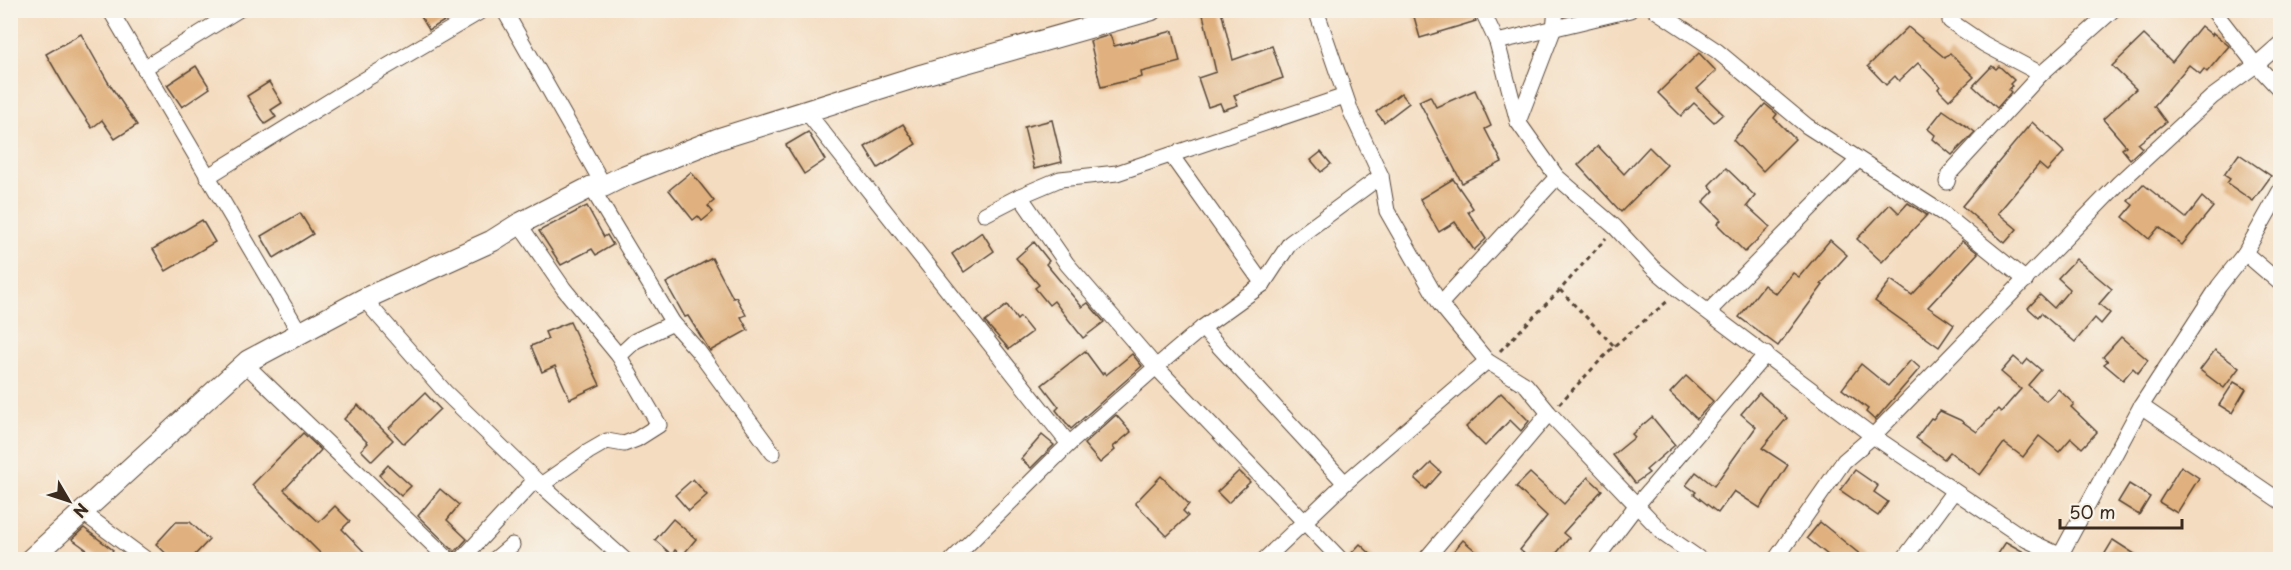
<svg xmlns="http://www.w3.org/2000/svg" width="2291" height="570" viewBox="0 0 2291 570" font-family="'Playpen Sans',sans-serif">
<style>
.building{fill:#e0b17e}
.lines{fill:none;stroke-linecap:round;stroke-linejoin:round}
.street-casing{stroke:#574536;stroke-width:17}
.secondary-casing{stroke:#574536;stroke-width:23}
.path{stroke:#574536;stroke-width:3;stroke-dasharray:4.5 4.5;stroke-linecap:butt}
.street{stroke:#fff;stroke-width:15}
.secondary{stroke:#fff;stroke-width:21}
</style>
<rect width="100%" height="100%" fill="#f7f3e8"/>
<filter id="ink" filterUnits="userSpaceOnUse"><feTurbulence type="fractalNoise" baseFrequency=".0167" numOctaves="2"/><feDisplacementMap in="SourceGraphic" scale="12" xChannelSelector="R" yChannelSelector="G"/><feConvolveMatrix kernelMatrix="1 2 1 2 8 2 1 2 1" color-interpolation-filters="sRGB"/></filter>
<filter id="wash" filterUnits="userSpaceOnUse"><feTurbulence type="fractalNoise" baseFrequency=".008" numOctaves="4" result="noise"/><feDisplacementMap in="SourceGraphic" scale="24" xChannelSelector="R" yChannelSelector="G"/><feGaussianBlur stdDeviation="1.35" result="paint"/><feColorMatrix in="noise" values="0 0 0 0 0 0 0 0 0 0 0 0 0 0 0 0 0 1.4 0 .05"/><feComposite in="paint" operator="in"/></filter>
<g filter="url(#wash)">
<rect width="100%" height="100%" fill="#f4dcc0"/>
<g id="blocks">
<!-- building -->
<g class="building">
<path d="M417 10H463L429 30Z"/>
<path d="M1202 10H1221L1233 60 1272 46 1283 78 1234 95 1238 105 1223 110 1220 103 1208 107 1198 78 1216 72Z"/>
<path d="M1416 10H1472L1476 21 1420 38 1413 13H1416Z"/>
<path d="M2201 26 2212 35 2213 33 2229 46 2207 72 2204 69 2200 74 2189 65 2154 106 2166 122 2138 144 2142 148 2130 159 2122 149 2126 146 2103 119 2136 89 2112 66 2144 35 2172 62Z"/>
<path d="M1908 27 1945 58 1950 53 1974 77 1949 100 1938 89 1940 86 1918 63 1899 81 1895 76 1886 85 1868 66Z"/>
<path d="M1173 31 1180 62 1141 72 1142 77 1101 87 1090 41 1110 35 1114 46Z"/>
<path d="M81 34 108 82 137 125 115 139 102 120 92 128 68 92 46 54Z"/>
<path d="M1699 53 1716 71 1697 89 1723 114 1714 122 1694 103 1681 116 1658 93Z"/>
<path d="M196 66 210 88 182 107 167 85Z"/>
<path d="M1992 66 1996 69 1999 66 2014 80 2010 84 2012 86 2009 90 2011 92 1997 108 1973 86Z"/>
<path d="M269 82 282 103 271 110 276 117 265 124 247 96Z"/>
<path d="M1475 90 1491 126 1485 129 1502 162 1462 183 1419 101 1430 96 1436 107Z"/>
<path d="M1401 93 1409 103 1384 122 1376 112Z"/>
<path d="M1765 104 1777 114 1774 118 1795 139 1763 171 1733 140Z"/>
<path d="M1943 110 1975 132 1952 155 1933 139 1935 135 1928 129Z"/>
<path d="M1052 120 1062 162 1034 169 1024 127Z"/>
<path d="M2032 122 2064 152 2047 171 2039 164 1998 213 2017 229 2005 243 1962 206Z"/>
<path d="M903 124 916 144 878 168 865 147Z"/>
<path d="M808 132 825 160 804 174 786 145Z"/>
<path d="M1598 146 1624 174 1649 147 1667 165 1621 212 1578 165Z"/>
<path d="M1321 152 1331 164 1321 172 1311 160Z"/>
<path d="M2239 154 2271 176 2253 201 2227 183 2230 179 2224 175Z"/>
<path d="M1726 168 1755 196 1747 206 1770 227 1745 252 1717 224 1721 220 1703 202 1714 191 1709 185Z"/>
<path d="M691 172 714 201 708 206 713 212 702 221 698 216 693 220 669 190Z"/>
<path d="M1453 179 1473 208 1468 212 1486 239 1474 250 1455 222 1439 232 1420 199Z"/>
<path d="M2143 184 2186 218 2202 197 2213 207 2182 245 2159 227 2149 239 2123 217 2133 205 2128 201Z"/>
<path d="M1908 203 1927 215 1882 262 1857 239 1890 204 1899 213Z"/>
<path d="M587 206 604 237 607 235 613 245 596 255 592 249 561 265 539 231Z"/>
<path d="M300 213 313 234 274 258 261 236Z"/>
<path d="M202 220 215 242 166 271 153 249Z"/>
<path d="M982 232 994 251 964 272 952 254Z"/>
<path d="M1830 240 1847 255 1821 284 1823 285 1778 346 1739 317 1764 285 1776 294 1793 273 1799 277Z"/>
<path d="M1962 241 1978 253 1928 307 1954 325 1939 347 1875 301 1891 280 1912 295Z"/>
<path d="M1034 242 1049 261 1046 264 1082 307 1088 303 1104 322 1083 338 1054 301 1049 305 1035 288 1039 285 1016 258Z"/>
<path d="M712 258 733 298 736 297 746 315 741 317 748 330 710 351 688 316 685 317 666 283Z"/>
<path d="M2076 259 2112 289 2099 304 2110 313 2101 324 2095 318 2075 342 2041 313 2038 317 2028 308 2040 295 2054 308 2070 289 2058 278Z"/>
<path d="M1007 305 1017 320 1020 317 1032 332 1009 349 985 322Z"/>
<path d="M570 322 600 385 570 399 555 366 542 372 531 346 548 339 545 332Z"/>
<path d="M2121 337 2148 360 2138 373 2133 368 2123 380 2104 364 2108 361 2103 357Z"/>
<path d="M2215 350 2239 368 2224 388 2200 370Z"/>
<path d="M1085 351 1102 374 1104 372 1106 375 1132 354 1142 366 1071 429 1056 410 1059 407 1042 385Z"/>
<path d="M2014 357 2023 365 2028 359 2041 370 2028 385 2046 401 2058 389 2074 404 2071 407 2097 432 2082 448 2071 438 2059 452 2039 436 2023 457 2004 443 1980 475 1950 452 1944 459 1916 438 1931 418 1933 419 1940 411 1960 420 1977 432 1998 409 2001 412 2021 389 2001 372Z"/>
<path d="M1911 360 1920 368 1875 420 1866 412 1868 409 1842 389 1861 364 1888 386Z"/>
<path d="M1686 376 1713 401 1697 419 1670 393Z"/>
<path d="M2234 382 2246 389 2232 413 2219 405Z"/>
<path d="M425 393 440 409 404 444 389 428Z"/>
<path d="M1501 393 1529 421 1521 431 1510 420 1485 446 1466 427Z"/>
<path d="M1759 393 1787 418 1762 448 1788 465 1760 508 1734 491 1718 513 1694 494 1696 492 1686 485 1696 472 1714 486 1756 427 1741 414Z"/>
<path d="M358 405 393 440 372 461 361 450 368 443 344 419Z"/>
<path d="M1116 415 1131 432 1113 447 1115 450 1100 463 1084 444Z"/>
<path d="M1652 417 1675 445 1646 470 1649 473 1635 483 1613 455 1635 437 1632 434Z"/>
<path d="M303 433 321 450 284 490 319 522 335 506 350 521 342 529 372 560H327L252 485Z"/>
<path d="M1042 435 1054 445 1031 468 1021 459Z"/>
<path d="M1431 463 1441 472 1426 489 1415 479Z"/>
<path d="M388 465 411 486 401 496 379 475Z"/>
<path d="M2181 466 2199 478 2177 513 2159 502Z"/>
<path d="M1855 470 1878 486 1874 492 1888 502 1878 516 1840 490Z"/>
<path d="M1239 471 1250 482 1228 503 1217 492Z"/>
<path d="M1530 473 1564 504 1588 477 1602 490 1563 533 1569 538 1551 560H1532L1520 550 1547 516 1516 487Z"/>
<path d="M1161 476 1189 504 1183 511 1188 516 1167 536 1135 503Z"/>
<path d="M693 479 707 495 689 511 675 495Z"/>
<path d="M2129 484 2150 497 2139 515 2118 502Z"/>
<path d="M440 489 459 505 447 520 467 539 455 552 418 516Z"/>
<path d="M673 519 696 539 682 556 675 550 672 555 655 540Z"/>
<path d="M176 522H190L209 540 190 560H173L156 544Z"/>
<path d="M1820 522 1867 560H1834L1807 538Z"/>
<path d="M84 528 113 550 106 560H101L72 539Z"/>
<path d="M1463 540 1486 560H1446Z"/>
<path d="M2113 540 2144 560H2101Z"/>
<path d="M2006 542 2038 560H1994Z"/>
<path d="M1360 544 1377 560H1351L1349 556Z"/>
</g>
</g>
</g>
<g filter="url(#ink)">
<use href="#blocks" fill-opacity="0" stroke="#574536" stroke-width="1.5"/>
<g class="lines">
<defs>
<g id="street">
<path d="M110 10 300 333"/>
<path d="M504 10 604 186"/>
<path d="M1316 10 1351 112 1381 176 1387 211 1440 304 1487 361 1526 385 1549 413 1665 535 1701 560"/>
<path d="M1482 10 1497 42 1518 122 1557 177 1615 227 1652 267 1680 291 1873 436 2027 540 2070 560"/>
<path d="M1655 10 1717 51 1807 126 1944 214 2026 280"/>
<path d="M2213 10 2252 60 2280 90"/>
<path d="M1950 21 1984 44 2041 74"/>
<path d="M1497 42 1630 10"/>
<path d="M144 68 238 10"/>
<path d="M806 111 1069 444"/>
<path d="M1518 122 1554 28 1556 10"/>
<path d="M1171 155 1263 284"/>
<path d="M207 177 359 83 483 10"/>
<path d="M1947 182 1949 174 2041 74 2113 10"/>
<path d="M591 187 673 323 698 351 773 453"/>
<path d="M985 214 1020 196 1060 179 1117 173 1345 96"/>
<path d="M519 224 564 289 619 356 659 425 637 439 624 444 607 441 588 452 541 485"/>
<path d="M2245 253 2280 283"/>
<path d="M364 299 445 392 541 485 625 560"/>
<path d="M1440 304 1557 177"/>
<path d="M1709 311 1858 160"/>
<path d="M1202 328 1345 483"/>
<path d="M619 356 635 341 673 323"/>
<path d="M245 364 449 560"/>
<path d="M2141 406 2280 501"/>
<path d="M82 512 147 560"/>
<path d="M2061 554 2141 406 2219 286 2245 253 2280 191"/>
<path d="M461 560 535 480"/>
<path d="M494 560 512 545"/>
<path d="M952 560 1069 444 1156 367 1067 264 1020 196"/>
<path d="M1264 560 1345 483 1487 361"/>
<path d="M1341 560 1156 367 1202 328 1263 284 1290 243 1381 176"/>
<path d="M1425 560 1549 413"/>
<path d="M1595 560 1636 506 1766 354"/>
<path d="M1775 560 1844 461 1873 436 2119 183 2212 97 2256 65 2280 44"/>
<path d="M1903 560 1954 491"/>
</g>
<path id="secondary" d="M30 560 248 361 364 299 492 241 519 224 591 187 604 186 622 177 718 139 922 75 1151 10"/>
</defs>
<!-- street casing -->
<use href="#street" class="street-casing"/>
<!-- secondary casing -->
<use href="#secondary" class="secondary-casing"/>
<!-- path -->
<g class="path">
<path d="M1560 290 1614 346"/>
<path d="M1500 351 1560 290 1606 238"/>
<path d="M1559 404 1614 346 1669 300"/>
</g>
<!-- street -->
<use href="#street" class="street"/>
<!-- secondary -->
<use href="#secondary" class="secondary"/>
</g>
</g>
<!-- margin -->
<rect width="2291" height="570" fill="none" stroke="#f7f3e8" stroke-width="36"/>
<!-- north arrow -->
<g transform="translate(69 501) rotate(129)" stroke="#f7f3e8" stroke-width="4.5" paint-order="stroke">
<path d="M0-4.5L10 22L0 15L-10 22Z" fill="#3b2a1e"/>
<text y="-9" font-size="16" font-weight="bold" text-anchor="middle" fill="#3b2a1e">N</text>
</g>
<!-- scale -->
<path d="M2060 519v9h122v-9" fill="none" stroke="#3b2a1e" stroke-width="3"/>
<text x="2069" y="519" font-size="18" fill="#3b2a1e" stroke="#f7f3e8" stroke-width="4.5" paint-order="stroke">50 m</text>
</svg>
